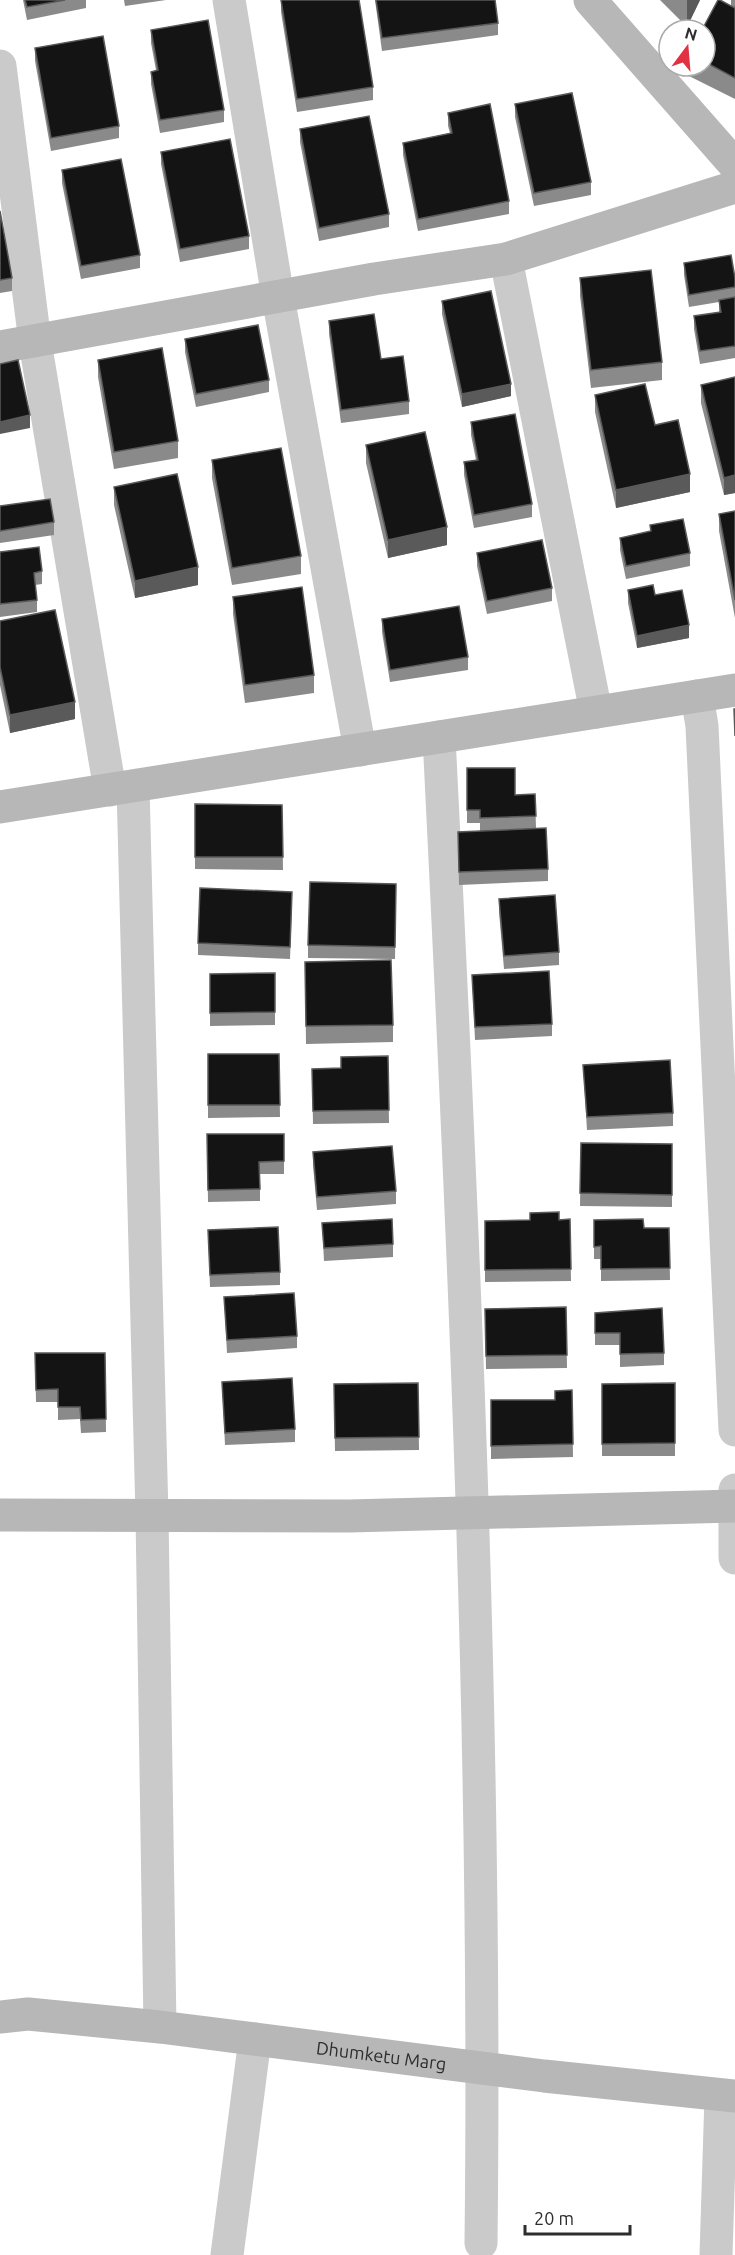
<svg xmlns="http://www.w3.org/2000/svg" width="735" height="2255" viewBox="0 0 735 2255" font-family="Ubuntu,sans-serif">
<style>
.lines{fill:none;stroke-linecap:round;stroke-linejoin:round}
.street{stroke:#cacaca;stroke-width:33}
.secondary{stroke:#b7b7b7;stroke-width:33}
.wall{fill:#8a8a8a}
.shaded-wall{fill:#5a5a5a}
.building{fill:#141414;stroke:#5a5a5a;stroke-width:1.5}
.labels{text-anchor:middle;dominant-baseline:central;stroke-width:6;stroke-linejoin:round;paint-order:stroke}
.street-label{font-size:18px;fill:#2d2d2d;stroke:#fff}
</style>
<rect width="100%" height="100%" fill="#fff"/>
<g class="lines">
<!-- street -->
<g class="street">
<path d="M229 0 278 297 360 750"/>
<path d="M0 66 35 342 110 790"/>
<path d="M506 259 596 712"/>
<path d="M697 696 702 726 735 1430"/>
<path d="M439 737C464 1238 487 1741 481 2243"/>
<path d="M133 787 152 1515 160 2027"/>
<path d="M735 1490V1558"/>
<path d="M227 2255 255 2039"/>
<path d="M716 2255 721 2096"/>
</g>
<!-- secondary -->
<g class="secondary">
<path d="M590 0 735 165"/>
<path d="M0 347 374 279 506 259 735 187"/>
<path d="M0 807 735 690"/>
<path d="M0 1515 349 1516 735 1506"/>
<path id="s1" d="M0 2017 28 2014 160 2027 544 2076 735 2096"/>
</g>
</g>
<!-- wall -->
<g class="wall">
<path d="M23 0H86V8L27 20Z"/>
<path d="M124 0H166L125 6Z"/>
<path d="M281 0 373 87V100L297 112 281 12Z"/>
<path d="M375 0H495L498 23V35L382 51Z"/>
<path d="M660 0H700L687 27Z"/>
<path d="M731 0H735V99L689 76V66H705V30L731 6Z"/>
<path d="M151 30 224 110V122L160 133 151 84V72L156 70 151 43Z"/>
<path d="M35 48 119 126V138L51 151 35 61Z"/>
<path d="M515 104 591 182V195L534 206 515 117Z"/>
<path d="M448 113 509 201V214L418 231 403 155V143L450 133 448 126Z"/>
<path d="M300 129 389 214V227L319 241 300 142Z"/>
<path d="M161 152 249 236V249L180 262 161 164Z"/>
<path d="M62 170 140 255V268L81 279 62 183Z"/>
<path d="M0 211 12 278V291L0 293Z"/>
<path d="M684 263 735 278V358L700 364 694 329V316L719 312V302L689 307 684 275Z"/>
<path d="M580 278 662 362V380L591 388 580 296Z"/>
<path d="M442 301 511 396 462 407 442 314Z"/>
<path d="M329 321 381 359 409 401V414L341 423 329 334Z"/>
<path d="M185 339 269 380V392L196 407 185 352Z"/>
<path d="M98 360 178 441V458L114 469 98 377Z"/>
<path d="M735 377V493L724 495 701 403V385Z"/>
<path d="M595 395 690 492 616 508 595 412Z"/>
<path d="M471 422 532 504V517L474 528 464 475V462L476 460 471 435Z"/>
<path d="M366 445 447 545 388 558 366 463Z"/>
<path d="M212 460 301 556V574L232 585 212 478Z"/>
<path d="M114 487 198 585 135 598 114 505Z"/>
<path d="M0 506 54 522V535L0 543Z"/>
<path d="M735 511V618L719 531V514Z"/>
<path d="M650 525 690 553V566L626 579 620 550V538L650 531Z"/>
<path d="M0 552 42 571V584L35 585 37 600V612L0 617Z"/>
<path d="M477 553 552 588V601L487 614 477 566Z"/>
<path d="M628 590 655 595 689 638 637 648 628 603Z"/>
<path d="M233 597 314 675V693L245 703 233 614Z"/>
<path d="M382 619 468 657V670L390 682 382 632Z"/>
<path d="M0 621 75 719 10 733 0 685Z"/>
<path d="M467 768 515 795 535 794 536 828 548 869V881L459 885 458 832 480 831V823H467Z"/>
<path d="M195 804 282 805 283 870 195 869Z"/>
<path d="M396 884 395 959 308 958V945Z"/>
<path d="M499 899 559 952V965L504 969 499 912Z"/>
<path d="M292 905 290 959 198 955V943Z"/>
<path d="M305 962 393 1025V1042L306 1044Z"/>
<path d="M275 973V1025L210 1026V974Z"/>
<path d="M472 975 552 1024V1036L475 1040Z"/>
<path d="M208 1054H279L280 1117 208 1118Z"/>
<path d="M388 1056 389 1123 313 1124 312 1069 341 1068Z"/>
<path d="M583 1065 673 1113V1126L587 1130Z"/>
<path d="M207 1134H284V1174H260V1201L208 1202Z"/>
<path d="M581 1143 672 1144V1207L580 1206Z"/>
<path d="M313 1152 396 1191V1204L317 1210 313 1165Z"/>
<path d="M570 1219 571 1281 485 1282V1221Z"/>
<path d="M594 1220 644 1228H669L670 1280 601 1281V1259H594Z"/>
<path d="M322 1223 393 1244V1257L324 1261Z"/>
<path d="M208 1230 280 1272V1285L210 1287Z"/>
<path d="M224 1297 297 1336V1348L227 1353Z"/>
<path d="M566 1307 567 1368 486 1369 485 1309Z"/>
<path d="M595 1313 664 1353V1365L620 1367V1345H595Z"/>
<path d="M35 1353H105L106 1432 81 1433 80 1419 58 1420V1402H36Z"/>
<path d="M222 1382 295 1429V1442L225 1445Z"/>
<path d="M418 1383 419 1450 335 1451 334 1384Z"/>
<path d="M675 1383V1456H602V1384Z"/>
<path d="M572 1390 573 1457 491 1459V1400H555Z"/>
</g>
<!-- shaded-wall -->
<g class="shaded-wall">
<path d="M687 0H700L687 27Z"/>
<path d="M511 384V396L462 407V394Z"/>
<path d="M30 415V428L0 434V422Z"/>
<path d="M690 474V492L616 508V490Z"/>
<path d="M735 475V493L724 495V478Z"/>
<path d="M447 527V545L388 558V540Z"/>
<path d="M198 567V585L135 598V581Z"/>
<path d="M689 625V638L637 648V636Z"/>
<path d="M75 702V719L10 733V715Z"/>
</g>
<!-- building -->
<g class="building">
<path d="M25 0H65L27 7Z"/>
<path d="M281 0H359L373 87 297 99Z"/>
<path d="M376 0H495L498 23 382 38Z"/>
<path d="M718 0H720L735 8V78L705 62V30H702Z"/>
<path d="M208 20 224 110 160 120 151 72 158 70 151 30Z"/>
<path d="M103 36 119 126 51 138 35 48Z"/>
<path d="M572 93 591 182 534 193 515 104Z"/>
<path d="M490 104 509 201 418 219 403 143 452 133 448 113Z"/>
<path d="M369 116 389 214 319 228 300 129Z"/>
<path d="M230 139 249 236 180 249 161 152Z"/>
<path d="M121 159 140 255 81 266 62 170Z"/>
<path d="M0 211 12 278 0 280Z"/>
<path d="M731 255 735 278V287L689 295 684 263Z"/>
<path d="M651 270 662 362 591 370 580 278Z"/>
<path d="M491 291 511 384 462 394 442 301Z"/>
<path d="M735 297V346L700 351 694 316 721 312 719 300Z"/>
<path d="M374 314 381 359 403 356 409 401 341 410 329 321Z"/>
<path d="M258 325 269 380 196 394 185 339Z"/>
<path d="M162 348 178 441 114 452 98 360Z"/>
<path d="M18 360 30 415 0 422V364Z"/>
<path d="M735 377V475L724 478 701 385Z"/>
<path d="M645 384 655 425 678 420 690 474 616 490 595 395Z"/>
<path d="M515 414 532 504 474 515 464 462 478 460 471 422Z"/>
<path d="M425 432 447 527 388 540 366 445Z"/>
<path d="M281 448 301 556 232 568 212 460Z"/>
<path d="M177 474 198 567 135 581 114 487Z"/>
<path d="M50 499 54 522 0 531V506Z"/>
<path d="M735 511V600L719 514Z"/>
<path d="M683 519 690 553 626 566 620 538 651 531 650 525Z"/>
<path d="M542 540 552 588 487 601 477 553Z"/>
<path d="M39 547 42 571 34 573 37 600 0 604V552Z"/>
<path d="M653 585 655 595 682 590 689 625 637 636 628 590Z"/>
<path d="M302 587 314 675 245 685 233 597Z"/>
<path d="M459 606 468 657 390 670 382 619Z"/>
<path d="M55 610 75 702 10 715 0 667V621Z"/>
<path d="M734 709H735V736Z"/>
<path d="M467 768H515V795L535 794 536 816 480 818V810H467Z"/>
<path d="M195 804 282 805 283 857H195Z"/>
<path d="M546 828 548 869 459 872 458 832Z"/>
<path d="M310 882 396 884 395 947 308 945Z"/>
<path d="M200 888 292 892 290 947 198 943Z"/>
<path d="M555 895 559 952 504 956 499 899Z"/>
<path d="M391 960 393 1025 306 1026 305 962Z"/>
<path d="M549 971 552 1024 475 1027 472 975Z"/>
<path d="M275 973V1012L210 1013V974Z"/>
<path d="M208 1054H279L280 1105H208Z"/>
<path d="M388 1056 389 1110 313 1111 312 1069 341 1068V1057Z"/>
<path d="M670 1060 673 1113 587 1117 583 1065Z"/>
<path d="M207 1134H284V1161L259 1162 260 1189 208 1190Z"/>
<path d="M581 1143 672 1144V1195L580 1193Z"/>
<path d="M392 1146 396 1191 317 1197 313 1152Z"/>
<path d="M559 1212V1220L570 1219 571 1269 485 1270V1221L530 1220V1213Z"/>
<path d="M392 1219 393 1244 324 1248 322 1223Z"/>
<path d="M643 1219 644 1228H669L670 1268 601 1269V1246L594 1247V1220Z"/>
<path d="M278 1227 280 1272 210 1275 208 1230Z"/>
<path d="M294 1293 297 1336 227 1340 224 1297Z"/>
<path d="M566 1307 567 1355 486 1356 485 1309Z"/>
<path d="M662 1308 664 1353 620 1354V1333H595V1313Z"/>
<path d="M35 1353H105L106 1419 81 1420 80 1407H58V1389L36 1390Z"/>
<path d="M292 1378 295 1429 225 1433 222 1382Z"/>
<path d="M418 1383 419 1437 335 1438 334 1384Z"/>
<path d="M675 1383V1443L602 1444V1384Z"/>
<path d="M572 1390 573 1444 491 1446V1400H555V1391Z"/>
</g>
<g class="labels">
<!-- street labels -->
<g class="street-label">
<text stroke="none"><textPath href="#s1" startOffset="384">Dhumketu Marg</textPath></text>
</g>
</g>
<!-- north arrow -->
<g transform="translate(687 48) rotate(16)"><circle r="28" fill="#ffffff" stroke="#ababab" stroke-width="1.5"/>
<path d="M0-4.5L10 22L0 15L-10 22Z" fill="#e13243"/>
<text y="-9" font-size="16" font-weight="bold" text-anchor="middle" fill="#2d2d2d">N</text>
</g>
<!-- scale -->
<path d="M525 2225v9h105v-9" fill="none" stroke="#2d2d2d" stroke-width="3"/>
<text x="534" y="2225" font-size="18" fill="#2d2d2d" stroke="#ffffff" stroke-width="4.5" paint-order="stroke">20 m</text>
</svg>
